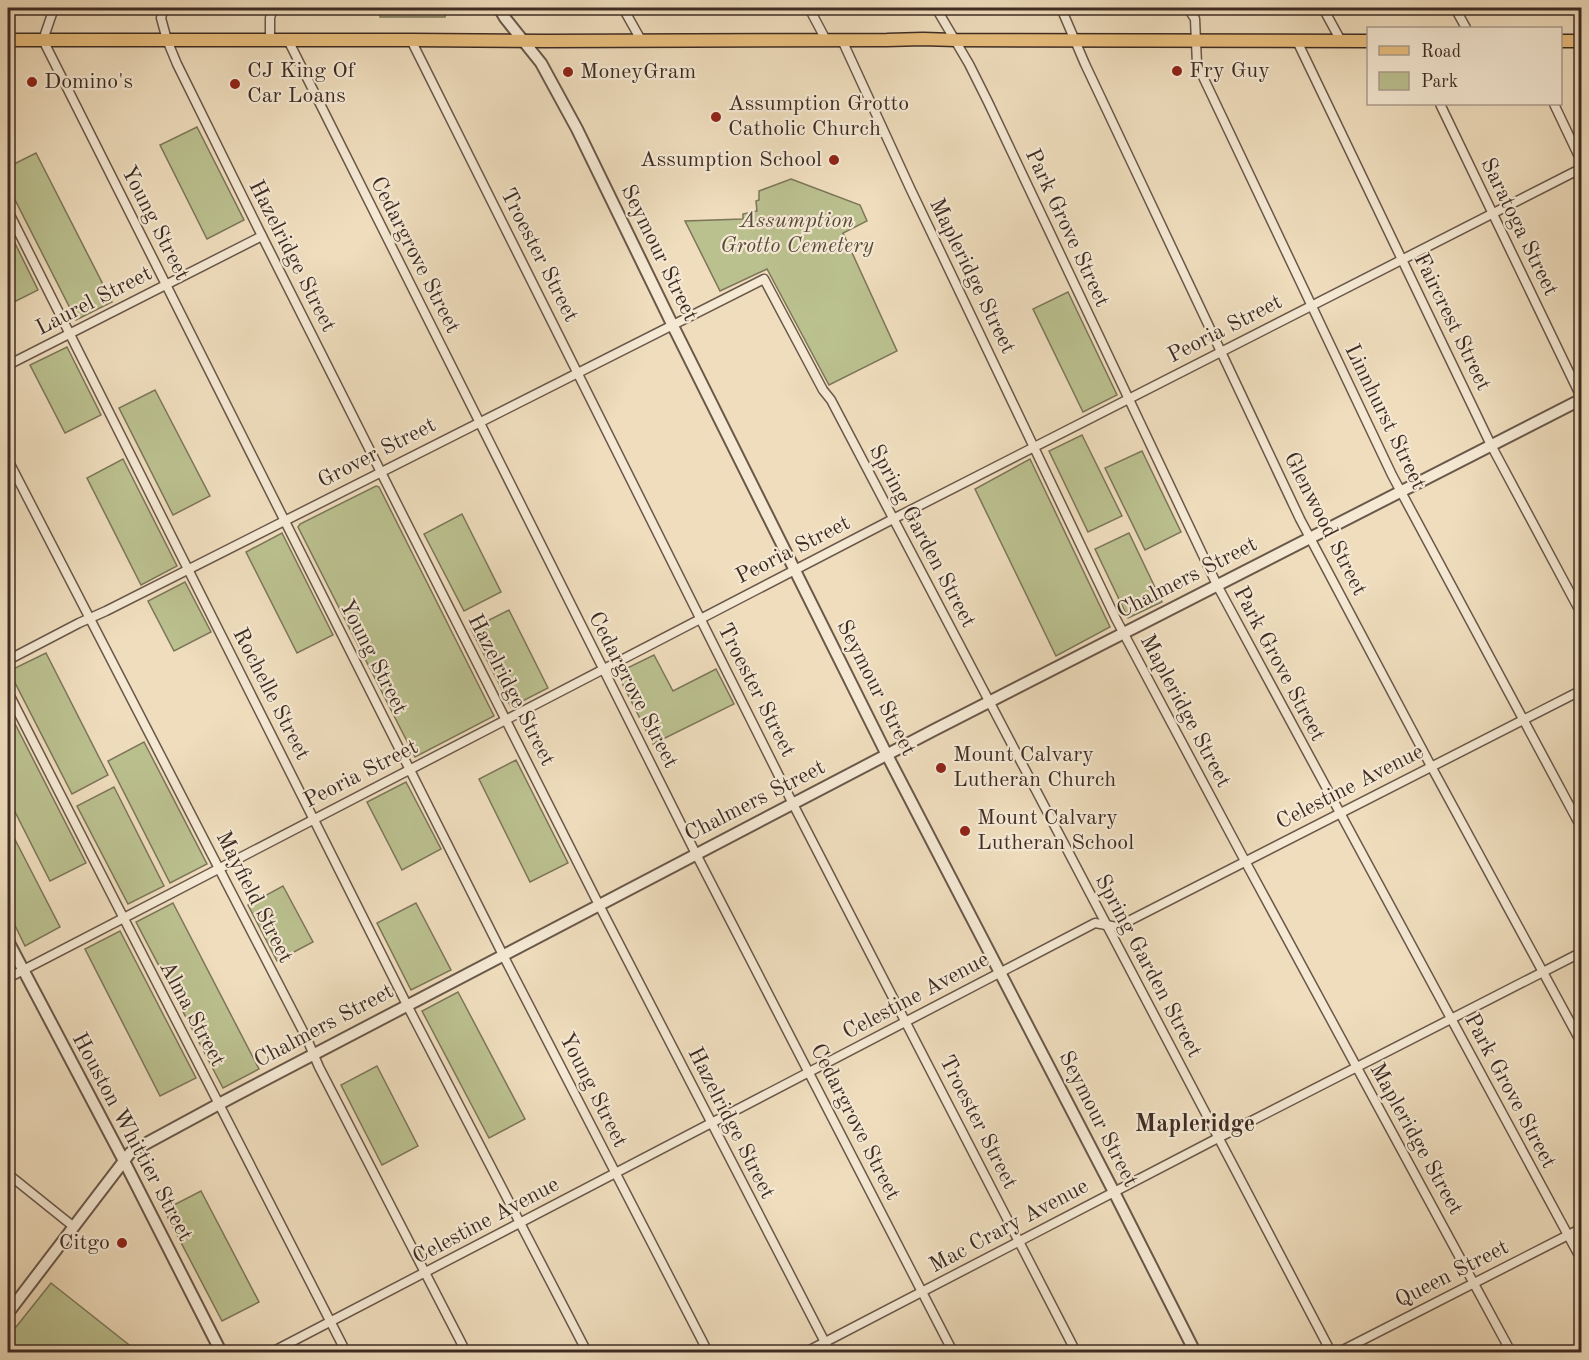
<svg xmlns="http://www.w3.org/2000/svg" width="1589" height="1360" viewBox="0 0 1589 1360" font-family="'Old Standard TT',serif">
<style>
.green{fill:#bbc08f;stroke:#7c765a;stroke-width:1.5}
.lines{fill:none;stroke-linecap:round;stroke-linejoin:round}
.minor-casing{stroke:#6a584a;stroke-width:11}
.tertiary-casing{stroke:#6a584a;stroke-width:14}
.primary-casing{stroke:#3e2c24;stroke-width:15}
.minor{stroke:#f5e9d4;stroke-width:8}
.tertiary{stroke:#f5e9d4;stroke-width:10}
.primary{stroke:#e8be7e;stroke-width:12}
.poi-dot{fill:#8f2418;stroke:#f5e9d4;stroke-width:2}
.labels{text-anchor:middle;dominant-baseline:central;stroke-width:4.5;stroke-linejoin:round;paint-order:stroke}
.poi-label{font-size:22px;fill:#3e2c24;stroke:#f5e9d4;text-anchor:start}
.park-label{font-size:22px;font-style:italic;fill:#574a39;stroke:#f5e9d4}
.street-label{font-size:22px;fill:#3e2c24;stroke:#f5e9d4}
.neighbourhood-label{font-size:24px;font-weight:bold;fill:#3e2c24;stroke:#f5e9d4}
</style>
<rect width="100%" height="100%" fill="#efddbd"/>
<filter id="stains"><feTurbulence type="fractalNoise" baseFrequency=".00333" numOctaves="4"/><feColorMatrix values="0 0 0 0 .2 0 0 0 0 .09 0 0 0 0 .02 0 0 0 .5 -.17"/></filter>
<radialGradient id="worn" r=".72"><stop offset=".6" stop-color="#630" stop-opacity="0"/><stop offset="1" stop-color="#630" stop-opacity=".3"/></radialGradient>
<!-- green -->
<g class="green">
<path d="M383 8H447L445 17H380Z"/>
<path d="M197 127 244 220 207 239 160 145Z"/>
<path d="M36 153 112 302 76 320 8 186V167Z"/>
<path d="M791 179 860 205 867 221 843 233 897 351 829 385 767 269 720 291 685 221 743 219V214L757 211 756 201 759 200V191Z"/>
<path d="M8 229 38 290 8 305Z"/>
<path d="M1068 292 1117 395 1083 412 1033 309Z"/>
<path d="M67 347 101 415 65 433 30 365Z"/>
<path d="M155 390 210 496 173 515 119 408Z"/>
<path d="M1082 435 1122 516 1088 532 1049 451Z"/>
<path d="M1142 451 1181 532 1145 550 1105 468Z"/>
<path d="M123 459 177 566 141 585 87 478Z"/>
<path d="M1030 459 1110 627 1056 656 975 489Z"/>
<path d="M376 486 379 487 494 716 415 757 298 527 300 524Z"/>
<path d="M462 514 501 592 464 611 424 534Z"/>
<path d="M282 533 333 635 297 653 246 552Z"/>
<path d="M1129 533 1162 602 1128 618 1095 549Z"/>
<path d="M185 582 211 632 174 651 148 601Z"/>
<path d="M509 610 548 688 511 707 471 629Z"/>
<path d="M46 653 108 775 72 794 9 671Z"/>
<path d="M654 655 673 691 716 669 734 704 653 744 617 673Z"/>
<path d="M8 710 86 863 50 881 8 798Z"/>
<path d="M144 742 207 864 170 883 108 761Z"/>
<path d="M516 760 568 863 530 882 479 779Z"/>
<path d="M406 782 441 849 402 870 367 802Z"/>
<path d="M114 787 164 886 128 904 77 806Z"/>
<path d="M8 826 60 927 25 946 8 911Z"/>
<path d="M283 886 313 942 277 961 248 905Z"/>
<path d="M173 903 259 1069 223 1088 136 922Z"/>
<path d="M416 903 451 970 411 990 377 923Z"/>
<path d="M120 931 196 1078 160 1096 85 949Z"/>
<path d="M458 992 525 1119 489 1138 422 1011Z"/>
<path d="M377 1066 418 1146 382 1165 341 1085Z"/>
<path d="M201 1191 259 1302 222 1321 164 1210Z"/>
<path d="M51 1283 138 1352H21L8 1342V1337Z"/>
</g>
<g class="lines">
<defs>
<g id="minor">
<path d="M54 8 43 40 503 955 708 1352"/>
<path d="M164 8 161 18 167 40 177 64 262 236 599 905 830 1352"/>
<path d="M623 8 641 40"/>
<path d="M809 8 826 40"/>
<path d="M936 8 969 64 988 102 1217 585 1582 1261"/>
<path d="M1061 8 1085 64 1300 519 1431 766 1582 1044"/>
<path d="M1188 8 1195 19 1197 64 1205 81 1392 475 1582 829"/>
<path d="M1323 8 1341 41"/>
<path d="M1455 8 1466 28"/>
<path d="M270 40V18L273 8"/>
<path d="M288 40 696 854 953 1352"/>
<path d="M411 40 793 804 1076 1352"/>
<path d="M842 40 910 188 1116 619 1245 861 1511 1352"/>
<path d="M1297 41 1491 445 1582 615"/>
<path d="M1440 104 1582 399"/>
<path d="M1554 104 1582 163"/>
<path d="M8 211 407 1005 587 1352"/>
<path d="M8 365 262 236"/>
<path d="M8 460C109 652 206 847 307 1039L319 1067 466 1352"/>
<path d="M8 660 79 623 106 611 764 279 823 390 831 400 1331 1352"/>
<path d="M8 692C119 913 234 1132 346 1352"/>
<path d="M8 978 893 519 1582 168"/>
<path d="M8 1174 74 1227"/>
<path d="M272 1352 1095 923 1117 927 1582 690"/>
<path d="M806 1352 1218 1138 1582 952"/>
<path d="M1339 1352 1582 1228"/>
</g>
<g id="tertiary">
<path d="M499 8 505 18 541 63 577 129 672 324 887 755 1114 1192 1195 1352"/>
<path d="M8 941 124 1161 221 1352"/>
<path d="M8 1313 130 1153 134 1150 219 1104 934 730 1582 399"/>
</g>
<g id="primary">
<path d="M8 40H411L545 41 887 40 923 39 955 40 1368 41"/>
<path d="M1560 41H1582"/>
</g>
</defs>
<!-- minor casing -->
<use href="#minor" class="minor-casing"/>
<!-- tertiary casing -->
<use href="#tertiary" class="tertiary-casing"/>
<!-- primary casing -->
<use href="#primary" class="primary-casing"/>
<!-- minor -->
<use href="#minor" class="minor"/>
<!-- tertiary -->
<use href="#tertiary" class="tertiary"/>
<!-- primary -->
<use href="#primary" class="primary"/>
</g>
<!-- markers -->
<g class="poi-dot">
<circle cx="1177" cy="71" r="6"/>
<circle cx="568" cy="72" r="6"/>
<circle cx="32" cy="82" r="6"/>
<circle cx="235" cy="84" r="6"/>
<circle cx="716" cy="117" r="6"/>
<circle cx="834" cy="160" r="6"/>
<circle cx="941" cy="768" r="6"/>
<circle cx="965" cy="831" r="6"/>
<circle cx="122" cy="1243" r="6"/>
</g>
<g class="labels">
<!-- poi labels -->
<g class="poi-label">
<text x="247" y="71">CJ King Of<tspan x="247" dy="25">Car Loans</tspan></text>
<text x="1189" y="71">Fry Guy</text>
<text x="580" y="72">MoneyGram</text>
<text x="44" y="82">Domino's</text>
<text x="728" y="104">Assumption Grotto<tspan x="728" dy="25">Catholic Church</tspan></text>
<text x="822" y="160" text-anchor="end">Assumption School</text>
<text x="953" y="755">Mount Calvary<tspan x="953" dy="25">Lutheran Church</tspan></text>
<text x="977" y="818">Mount Calvary<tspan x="977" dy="25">Lutheran School</tspan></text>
<text x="110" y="1243" text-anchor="end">Citgo</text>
</g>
<!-- park labels -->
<g class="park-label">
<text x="797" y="221">Assumption<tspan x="797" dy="25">Grotto Cemetery</tspan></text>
</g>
<!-- street labels -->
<g class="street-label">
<text transform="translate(155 223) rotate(63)">Young Street</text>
<text transform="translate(1519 227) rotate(64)">Saratoga Street</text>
<text transform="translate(1067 228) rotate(65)">Park Grove Street</text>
<text transform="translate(659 253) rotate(64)">Seymour Street</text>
<text transform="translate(415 255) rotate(63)">Cedargrove Street</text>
<text transform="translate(539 255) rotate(63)">Troester Street</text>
<text transform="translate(292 256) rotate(63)">Hazelridge Street</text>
<text transform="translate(972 276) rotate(64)">Mapleridge Street</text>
<text transform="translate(94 301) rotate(-27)">Laurel Street</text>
<text transform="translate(1452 322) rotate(64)">Faircrest Street</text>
<text transform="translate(1225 329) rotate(-27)">Peoria Street</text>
<text transform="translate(1385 417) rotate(64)">Linnhurst Street</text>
<text transform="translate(377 453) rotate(-27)">Grover Street</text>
<text transform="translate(1325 524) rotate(63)">Glenwood Street</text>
<text transform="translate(922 536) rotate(62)">Spring Garden Street</text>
<text transform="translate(793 550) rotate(-27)">Peoria Street</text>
<text transform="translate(1187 578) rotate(-27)">Chalmers Street</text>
<text transform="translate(373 657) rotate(63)">Young Street</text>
<text transform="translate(1279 664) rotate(62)">Park Grove Street</text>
<text transform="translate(876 688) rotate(63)">Seymour Street</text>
<text transform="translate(511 690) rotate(63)">Hazelridge Street</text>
<text transform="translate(633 690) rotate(63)">Cedargrove Street</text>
<text transform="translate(756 690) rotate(63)">Troester Street</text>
<text transform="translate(271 694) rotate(63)">Rochelle Street</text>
<text transform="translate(1185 711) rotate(62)">Mapleridge Street</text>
<text transform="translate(361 774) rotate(-27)">Peoria Street</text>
<text transform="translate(1350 787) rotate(-27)">Celestine Avenue</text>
<text transform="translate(755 801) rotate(-27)">Chalmers Street</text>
<text transform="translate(254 897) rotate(63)">Mayfield Street</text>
<text transform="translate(1148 966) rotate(62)">Spring Garden Street</text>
<text transform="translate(916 996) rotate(-28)">Celestine Avenue</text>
<text transform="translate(192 1014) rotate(62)">Alma Street</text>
<text transform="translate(324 1026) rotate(-28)">Chalmers Street</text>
<text transform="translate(593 1090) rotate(63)">Young Street</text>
<text transform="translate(1510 1091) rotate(62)">Park Grove Street</text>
<text transform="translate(1098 1119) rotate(63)">Seymour Street</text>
<text transform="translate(855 1122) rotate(63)">Cedargrove Street</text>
<text transform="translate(978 1122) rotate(63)">Troester Street</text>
<text transform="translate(731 1123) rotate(63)">Hazelridge Street</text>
<text transform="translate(132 1137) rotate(62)">Houston Whittier Street</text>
<text transform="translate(1416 1139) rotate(61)">Mapleridge Street</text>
<text transform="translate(486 1221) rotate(-28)">Celestine Avenue</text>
<text transform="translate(1009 1226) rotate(-28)">Mac Crary Avenue</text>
<text transform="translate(1452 1274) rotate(-27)">Queen Street</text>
</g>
<!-- neighbourhood labels -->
<g class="neighbourhood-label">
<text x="1195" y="1125">Mapleridge</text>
</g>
</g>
<!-- margin -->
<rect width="1589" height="1360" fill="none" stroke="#efddbd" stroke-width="30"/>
<rect x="9" y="9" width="1571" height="1342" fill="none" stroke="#3e2c24" stroke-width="3"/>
<rect x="15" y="15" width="1559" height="1330" fill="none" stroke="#3e2c24" stroke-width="1.5"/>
<!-- legend -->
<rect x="1367" y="27" width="195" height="78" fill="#f5e9d4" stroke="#ac9d8e" stroke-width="1.5"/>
<rect x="1379" y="46" width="30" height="9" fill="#e8be7e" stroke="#ac9d8e" stroke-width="1.5"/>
<text x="1421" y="57" font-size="18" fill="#3e2c24">Road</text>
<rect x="1379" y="72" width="30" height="18" fill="#bbc08f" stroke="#ac9d8e" stroke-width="1.5"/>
<text x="1421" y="87" font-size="18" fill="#3e2c24">Park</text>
<rect width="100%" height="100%" filter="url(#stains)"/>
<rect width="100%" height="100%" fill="url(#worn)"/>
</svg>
